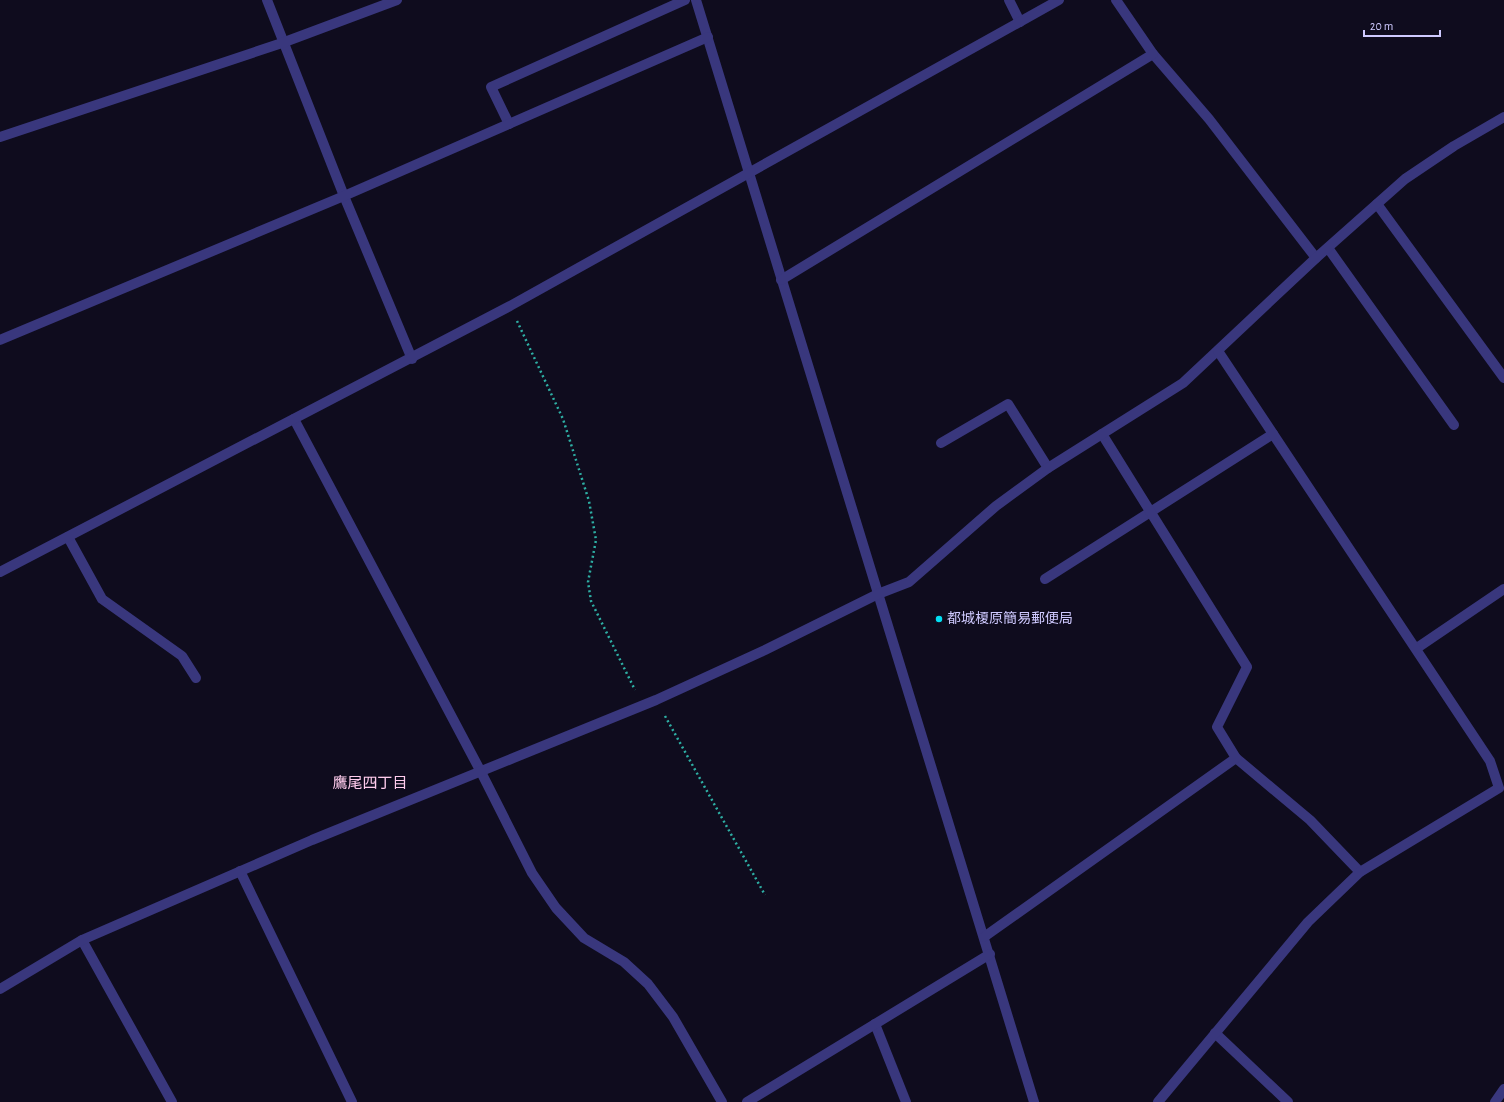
<svg xmlns="http://www.w3.org/2000/svg" width="1504" height="1102" viewBox="0 0 1504 1102" font-family="'Alegreya Sans','Noto Sans JP',sans-serif">
<style>
.lines{fill:none;stroke-linecap:round;stroke-linejoin:round}
.path{stroke:#2eafa4;stroke-width:2.5;stroke-dasharray:2 3;stroke-linecap:butt}
.minor{stroke:#39377d;stroke-width:10}
.poi-dot{fill:#02dff3;stroke:#0f0c1e;stroke-width:1.5}
.labels{text-anchor:middle;dominant-baseline:central;stroke-width:3;stroke-linejoin:round;paint-order:stroke}
.poi-label{font-size:14px;fill:#cfcaff;stroke:#0f0c1e;text-anchor:start}
.neighbourhood-label{font-size:15px;fill:#ffcced;stroke:#0f0c1e}
</style>
<rect width="100%" height="100%" fill="#0f0c1e"/>
<g class="lines">
<!-- path -->
<g class="path">
<path d="M517 321 563 419 589 501 596 540 588 582 591 601 635 690"/>
<path d="M665 716 765 895"/>
</g>
<!-- minor -->
<g class="minor">
<path d="M267 0 344 196 412 359"/>
<path d="M696 0 1034 1102"/>
<path d="M1009 0 1020 22"/>
<path d="M1116 0 1153 54 1209 119 1316 258"/>
<path d="M509 124 491 87 685 0"/>
<path d="M0 137 282 43 397 0"/>
<path d="M1377 204 1504 378"/>
<path d="M1328 248 1454 425"/>
<path d="M781 280 1153 54"/>
<path d="M0 340 344 196 708 37"/>
<path d="M294 419 481 772 532 873 556 908 584 938 624 962 648 984 673 1017 722 1102"/>
<path d="M941 443 1008 404 1048 468"/>
<path d="M68 537 102 599 182 656 196 678"/>
<path d="M0 572 510 306 1059 0"/>
<path d="M1045 579 1273 434"/>
<path d="M1417 648 1504 589"/>
<path d="M1236 758 1310 820 1360 872"/>
<path d="M240 871 352 1102"/>
<path d="M984 937 1236 758 1217 727 1247 667 1102 434"/>
<path d="M82 940 172 1102"/>
<path d="M0 989 82 940 312 840 656 700 765 650 878 594 909 582 996 506 1048 468 1183 383 1316 258 1405 179 1454 146 1504 117"/>
<path d="M875 1024 906 1102"/>
<path d="M1215 1033 1288 1102"/>
<path d="M747 1102 990 954"/>
<path d="M1158 1102 1308 922 1360 872 1499 788 1490 761 1218 351"/>
<path d="M1495 1102 1504 1089"/>
</g>
</g>
<!-- markers -->
<circle class="poi-dot" cx="939" cy="619" r="4"/>
<g class="labels">
<!-- poi labels -->
<g class="poi-label">
<text x="947" y="619">都城榎原簡易郵便局</text>
</g>
<!-- neighbourhood labels -->
<g class="neighbourhood-label">
<text x="370" y="783">鷹尾四丁目</text>
</g>
</g>
<!-- scale -->
<path d="M1364 30v6h76v-6" fill="none" stroke="#cfcaff" stroke-width="2"/>
<text x="1370" y="30" font-size="12" fill="#cfcaff" stroke="#0f0c1e" stroke-width="3" paint-order="stroke">20 m</text>
</svg>
